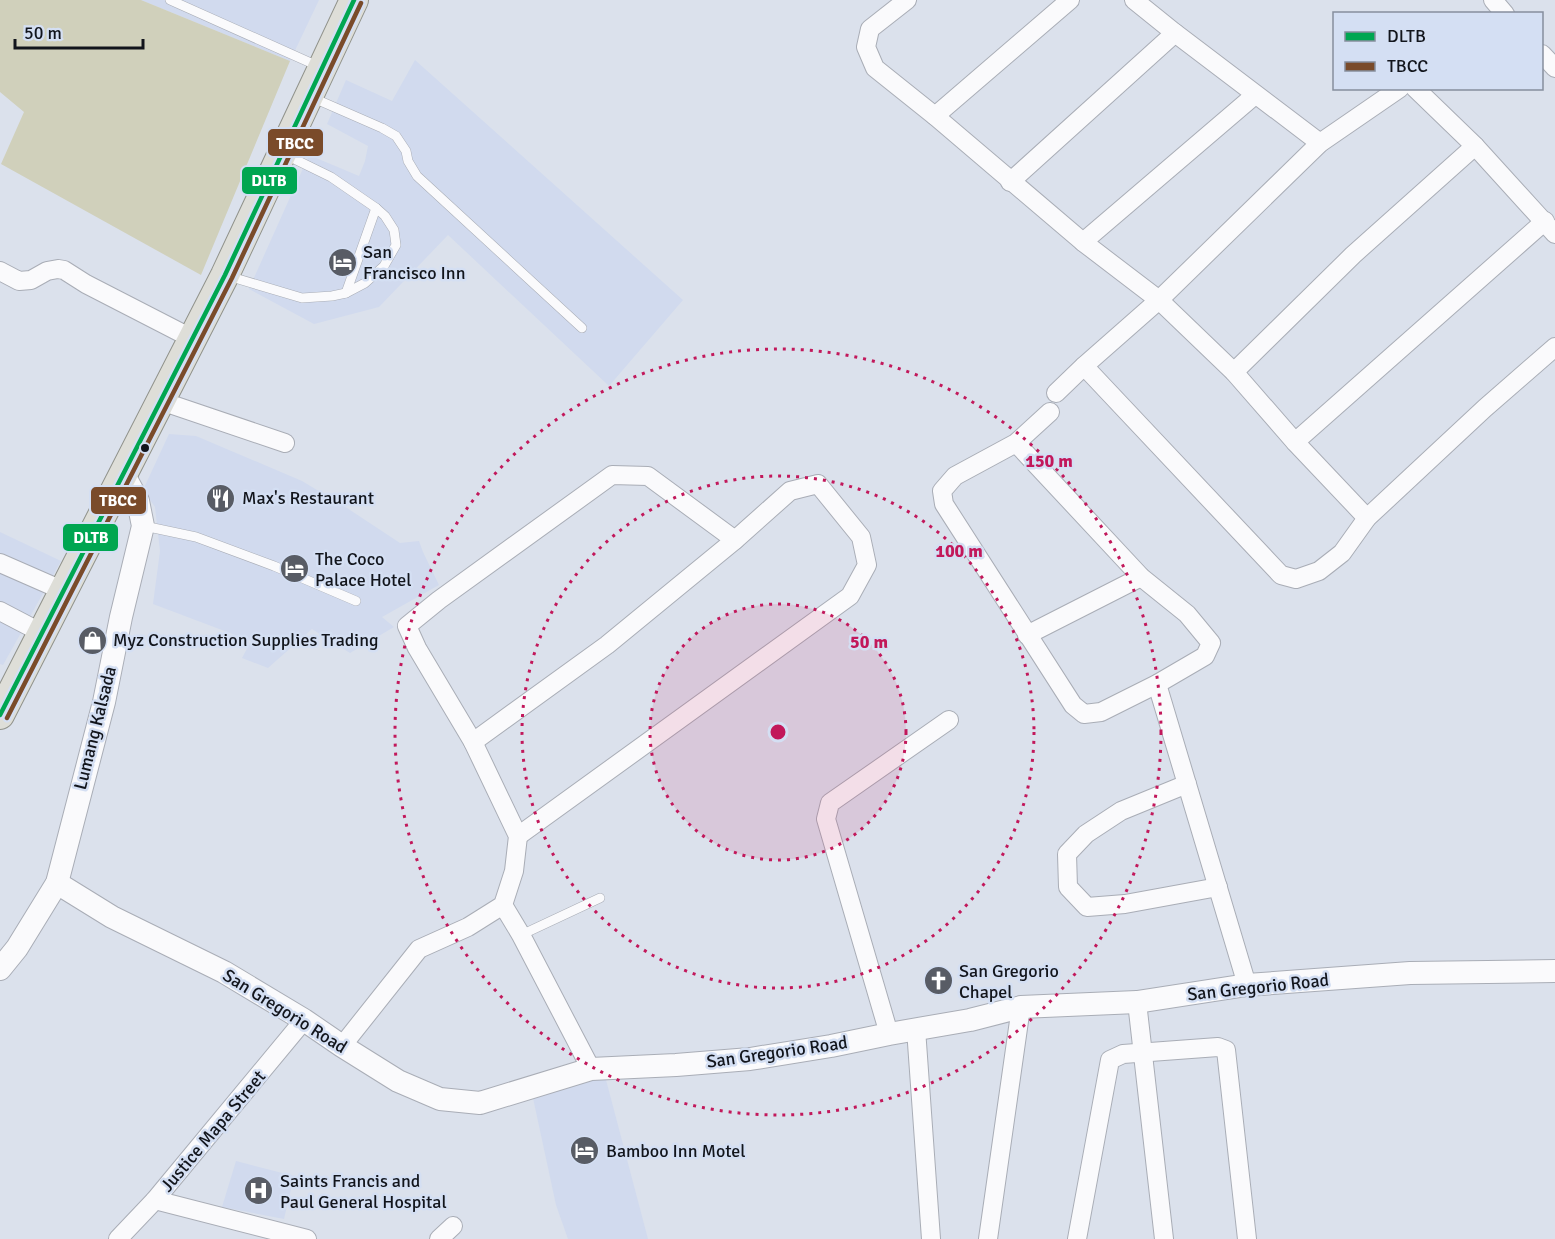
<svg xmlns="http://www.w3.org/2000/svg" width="1555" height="1239" viewBox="0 0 1555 1239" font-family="Signika,sans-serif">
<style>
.built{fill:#d1daee}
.green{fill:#d0d0bb}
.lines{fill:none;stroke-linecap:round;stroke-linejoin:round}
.service-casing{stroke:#a9adb6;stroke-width:10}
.minor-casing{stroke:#a9adb6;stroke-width:20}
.tertiary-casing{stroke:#a9adb6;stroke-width:24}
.primary-casing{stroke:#90928b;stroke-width:30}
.service{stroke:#fafafc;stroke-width:9}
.minor{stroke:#fafafc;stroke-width:18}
.tertiary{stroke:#fafafc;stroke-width:22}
.primary{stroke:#deded8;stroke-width:28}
.bus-1-casing{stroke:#d4dff3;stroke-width:9}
.bus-2-casing{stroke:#d4dff3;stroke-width:9}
.bus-1{stroke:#00a651;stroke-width:4.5}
.bus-2{stroke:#7a4b2a;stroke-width:4.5}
.ring{fill:none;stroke:#c2185b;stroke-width:3;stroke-dasharray:3 6}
.bus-dot{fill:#12151c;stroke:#d4dff3;stroke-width:2}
.labels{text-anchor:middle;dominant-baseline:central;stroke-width:5;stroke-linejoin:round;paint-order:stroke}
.poi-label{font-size:18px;fill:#12151c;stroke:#d4dff3;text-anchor:start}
.street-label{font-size:18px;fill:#12151c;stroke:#d4dff3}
.centre{fill:#c2185b;stroke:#d4dff3;stroke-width:3}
.ring-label{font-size:18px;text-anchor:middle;font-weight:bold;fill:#c2185b;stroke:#d4dff3;stroke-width:5;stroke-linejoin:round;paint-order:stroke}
.line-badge{stroke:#d4dff3;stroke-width:2}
.badge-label{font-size:16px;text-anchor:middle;font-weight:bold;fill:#fff}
</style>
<rect width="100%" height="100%" fill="#dbe1ec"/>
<!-- built -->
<g class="built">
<path d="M141 0H319L290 61Z"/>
<path d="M415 60 683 300 609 386 448 235 379 307 314 324 249 289 309 155 359 176 365 161 368 146 327 124 346 80 392 101Z"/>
<path d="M169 434 196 436 302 481 347 508 400 543 419 541 423 552 439 585 382 617 394 627 350 653 312 629 268 668 242 658 251 641 153 604 160 551 155 507 143 490Z"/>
<path d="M0 532 61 561 3 665 0 664Z"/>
<path d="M605 1076 648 1239H568L556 1205 533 1098Z"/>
<path d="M236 1161 294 1176 284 1219 222 1207Z"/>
</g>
<!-- green -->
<path class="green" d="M0 0H141L290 61 201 275 1 164 24 112 0 92Z"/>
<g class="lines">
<defs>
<g id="service">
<path d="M170 0 320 67"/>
<path d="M311 97 382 128 396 136 406 151 408 161 417 176 582 328"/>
<path d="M228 276 302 298 332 296 346 293 365 283 384 266 396 245 394 230 385 216 376 208 331 177 284 154"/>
<path d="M346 293 376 208"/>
<path d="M144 526 196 537 274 566 356 601"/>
<path d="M521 935 600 898"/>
</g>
<g id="minor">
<path d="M907 0 870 29 866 47 875 68 935 116 1083 242 1159 300 1234 372 1295 442 1367 518"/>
<path d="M1134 0 1175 33 1320 143"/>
<path d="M1493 0 1505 14"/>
<path d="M1542 54 1555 68"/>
<path d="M1415 88 1475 146 1555 234"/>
<path d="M935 116 1070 0"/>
<path d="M1010 182 1175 33"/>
<path d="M1083 242 1255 95"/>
<path d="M0 271 19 281 31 280 47 271 58 269 64 270 86 284 193 339"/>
<path d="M1084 366 1281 575 1296 579 1319 571 1342 553 1367 518 1485 408 1555 347"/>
<path d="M1234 372 1353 255 1475 146"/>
<path d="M1056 393 1084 366 1159 300 1320 143 1400 88"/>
<path d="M161 401 285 443"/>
<path d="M1295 442 1545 221"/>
<path d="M1016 443 1141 577 1187 614 1211 643 1205 656 1157 684 1101 712 1084 714 1073 705 944 504 942 491 955 476 1016 443 1050 412"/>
<path d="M0 563 64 591"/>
<path d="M0 611 42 633"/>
<path d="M1027 635 1141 577"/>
<path d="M1157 684 1247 985"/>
<path d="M473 742 607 645 735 540 790 491 818 484 861 537 867 565 850 596 518 836"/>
<path d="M1187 784 1121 811 1086 834 1067 854 1068 887 1087 907 1125 904 1218 887"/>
<path d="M503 905 521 935 591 1069"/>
<path d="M1137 1002 1164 1239"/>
<path d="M916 1029 931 1239"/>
<path d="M889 1034 826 819 830 803 949 720"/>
<path d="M342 1046 419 949 468 927 503 905 514 871 518 836 473 742 417 648 407 626 439 600 612 475 648 476 735 540"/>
<path d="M155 1200 307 1239"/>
<path d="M118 1239 155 1200 304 1020"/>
<path d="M439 1239 453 1226"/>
<path d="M988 1239 1021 1007"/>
<path d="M1077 1239 1110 1060 1123 1054 1218 1047 1226 1050 1247 1239"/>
</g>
<g id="tertiary">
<path d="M57 883 112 917 224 972 304 1020 342 1046 398 1081 440 1099 480 1103 591 1069 676 1065 750 1059 831 1046 889 1034 970 1020 1021 1007 1137 1002 1247 985 1410 973 1555 971"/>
<path d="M0 969 17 948 57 883 104 702 121 617 143 526 138 501 124 475"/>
</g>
<path id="primary" d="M0 715 225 275 354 0"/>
</defs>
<!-- service casing -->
<use href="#service" class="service-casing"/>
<!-- minor casing -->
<use href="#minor" class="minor-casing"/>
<!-- tertiary casing -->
<use href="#tertiary" class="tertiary-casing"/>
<!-- primary casing -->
<use href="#primary" class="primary-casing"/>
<!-- service -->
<use href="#service" class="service"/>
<!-- minor -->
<use href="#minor" class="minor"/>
<!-- tertiary -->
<use href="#tertiary" class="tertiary"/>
<!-- primary -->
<use href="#primary" class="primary"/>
<defs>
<path id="bus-1" d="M0 715 225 275 354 0"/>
<path id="bus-2" d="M7 718 232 278 361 3"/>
</defs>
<!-- bus-1 casing -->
<use href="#bus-1" class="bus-1-casing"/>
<!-- bus-2 casing -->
<use href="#bus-2" class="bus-2-casing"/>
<!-- bus-1 -->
<use href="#bus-1" class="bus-1"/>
<!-- bus-2 -->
<use href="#bus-2" class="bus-2"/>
</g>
<!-- distance rings -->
<circle cx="778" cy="732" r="128" fill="#c2185b" fill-opacity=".12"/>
<g class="ring">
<circle cx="778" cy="732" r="128"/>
<circle cx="778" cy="732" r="256"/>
<circle cx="778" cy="732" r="383"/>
</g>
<!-- icons -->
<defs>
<symbol id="hotel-disc" viewBox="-11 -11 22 22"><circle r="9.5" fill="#585c65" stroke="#d4dff3"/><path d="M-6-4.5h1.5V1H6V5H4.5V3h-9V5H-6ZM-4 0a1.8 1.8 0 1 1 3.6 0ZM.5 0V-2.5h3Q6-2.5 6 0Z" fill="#fff"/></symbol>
<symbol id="restaurant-disc" viewBox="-11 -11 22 22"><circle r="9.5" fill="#585c65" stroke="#d4dff3"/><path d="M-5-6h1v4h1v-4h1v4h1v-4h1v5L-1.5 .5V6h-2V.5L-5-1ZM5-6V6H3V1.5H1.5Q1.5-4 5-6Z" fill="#fff"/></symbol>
<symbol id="shop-disc" viewBox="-11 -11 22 22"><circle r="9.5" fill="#585c65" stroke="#d4dff3"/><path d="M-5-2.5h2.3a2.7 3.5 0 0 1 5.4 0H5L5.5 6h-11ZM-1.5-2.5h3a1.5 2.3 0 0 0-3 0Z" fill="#fff"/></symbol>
<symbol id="church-disc" viewBox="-11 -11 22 22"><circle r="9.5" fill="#585c65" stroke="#d4dff3"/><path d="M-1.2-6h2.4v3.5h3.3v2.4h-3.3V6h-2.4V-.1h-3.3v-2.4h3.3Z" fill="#fff"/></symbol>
<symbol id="hospital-disc" viewBox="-11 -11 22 22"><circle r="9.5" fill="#585c65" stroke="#d4dff3"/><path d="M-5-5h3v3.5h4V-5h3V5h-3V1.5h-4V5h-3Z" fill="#fff"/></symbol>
</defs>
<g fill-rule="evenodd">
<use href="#hotel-disc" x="326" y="246" width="33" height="33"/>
<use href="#restaurant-disc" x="204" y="482" width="33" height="33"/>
<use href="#hotel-disc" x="278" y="552" width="33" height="33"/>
<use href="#shop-disc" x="76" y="624" width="33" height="33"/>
<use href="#church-disc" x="922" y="964" width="33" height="33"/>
<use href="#hotel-disc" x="568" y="1134" width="33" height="33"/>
<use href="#hospital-disc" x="242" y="1174" width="33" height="33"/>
</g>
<!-- markers -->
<circle class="bus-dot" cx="145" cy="448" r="5"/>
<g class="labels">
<!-- poi labels -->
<g class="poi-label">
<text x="363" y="252">San<tspan x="363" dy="21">Francisco Inn</tspan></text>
<text x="242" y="498">Max's Restaurant</text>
<text x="315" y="559">The Coco<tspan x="315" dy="21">Palace Hotel</tspan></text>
<text x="113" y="640">Myz Construction Supplies Trading</text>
<text x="959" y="971">San Gregorio<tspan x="959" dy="21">Chapel</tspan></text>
<text x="606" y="1151">Bamboo Inn Motel</text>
<text x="280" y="1181">Saints Francis and<tspan x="280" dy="21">Paul General Hospital</tspan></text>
</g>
<!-- street labels -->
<g class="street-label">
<text transform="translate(95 728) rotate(-76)">Lumang Kalsada</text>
<text transform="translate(1258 987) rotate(-6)">San Gregorio Road</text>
<text transform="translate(285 1011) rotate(32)">San Gregorio Road</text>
<text transform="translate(777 1052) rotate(-8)">San Gregorio Road</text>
<text transform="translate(213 1131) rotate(-50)">Justice Mapa Street</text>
</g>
</g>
<circle cx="778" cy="732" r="9" class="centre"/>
<g class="ring-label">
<text x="1049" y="467">150 m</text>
<text x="959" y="557">100 m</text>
<text x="869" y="648">50 m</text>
</g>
<g class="line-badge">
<rect x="267" y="128" width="57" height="29" rx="6" fill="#7a4b2a"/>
<rect x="241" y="166" width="57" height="29" rx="6" fill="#00a651"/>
<rect x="90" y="486" width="57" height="29" rx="6" fill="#7a4b2a"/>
<rect x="62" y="523" width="57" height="29" rx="6" fill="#00a651"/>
</g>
<g class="badge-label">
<text x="295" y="149">TBCC</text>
<text x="269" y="186">DLTB</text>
<text x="118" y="506">TBCC</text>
<text x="91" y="543">DLTB</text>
</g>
<!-- legend -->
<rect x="1333" y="12" width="210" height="78" fill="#d4dff3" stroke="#868e9d" stroke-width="1.5"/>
<rect x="1345" y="32" width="30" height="9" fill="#00a651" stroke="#868e9d" stroke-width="1.5"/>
<text x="1387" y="42" font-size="18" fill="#12151c">DLTB</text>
<rect x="1345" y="62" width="30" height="9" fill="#7a4b2a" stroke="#868e9d" stroke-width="1.5"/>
<text x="1387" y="72" font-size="18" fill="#12151c">TBCC</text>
<!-- scale -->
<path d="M15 39v9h128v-9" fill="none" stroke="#12151c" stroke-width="3"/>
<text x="24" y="39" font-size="18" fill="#12151c" stroke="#d4dff3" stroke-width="4.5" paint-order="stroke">50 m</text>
</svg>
